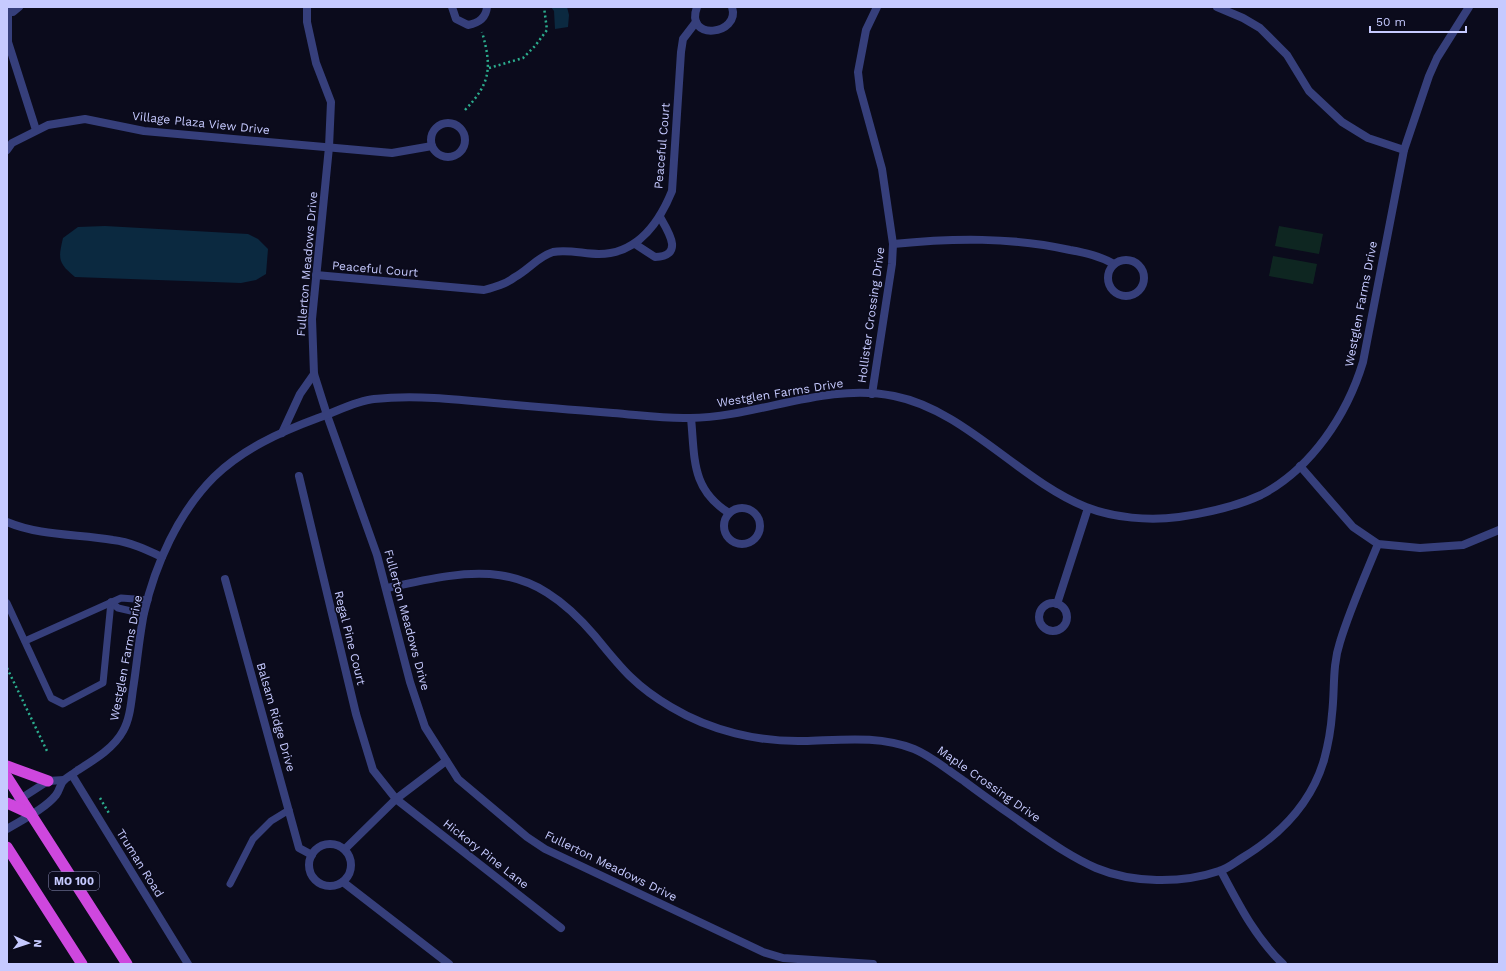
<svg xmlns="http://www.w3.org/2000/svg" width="1506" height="971" viewBox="0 0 1506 971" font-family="'Work Sans',sans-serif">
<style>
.green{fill:#0e2621}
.water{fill:#0b2940}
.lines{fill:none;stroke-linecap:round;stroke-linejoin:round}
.path{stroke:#2cad8e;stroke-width:2.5;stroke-dasharray:2 3;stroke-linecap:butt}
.service{stroke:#363f7b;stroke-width:7}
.minor{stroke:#363f7b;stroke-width:8}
.tertiary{stroke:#363f7b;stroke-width:8}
.trunk{stroke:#ce47de;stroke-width:11}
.labels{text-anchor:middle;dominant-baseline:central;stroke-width:3.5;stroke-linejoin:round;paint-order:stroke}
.shield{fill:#0b0b1c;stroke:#8e91bb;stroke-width:1}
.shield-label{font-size:11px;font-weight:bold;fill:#c6caff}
.street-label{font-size:12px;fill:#c6caff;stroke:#0b0b1c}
</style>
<rect width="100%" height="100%" fill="#0b0b1c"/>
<!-- green -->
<g class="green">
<path d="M1279 226 1323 234 1319 254 1275 246Z"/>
<path d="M1273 256 1317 264 1313 284 1269 276Z"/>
</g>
<!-- water -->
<g class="water">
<path d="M551 7H567L569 15 568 27 555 29 554 11Z"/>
<path d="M105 226 248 234 258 239 268 249 266 274 256 280 241 283 75 277C58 263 58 259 63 238L78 227Z"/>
</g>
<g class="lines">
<!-- path -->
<g class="path">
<path d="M489 68 523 58 535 46 547 30 544 7"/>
<path d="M465 110C491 83 492 67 482 32"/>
<path d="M7 668 47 751"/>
<path d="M100 798 110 815"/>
</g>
<!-- service -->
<g class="service">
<path d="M111 602 118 608 144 614"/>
<path d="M7 603 51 698 63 704 103 683 111 602"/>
<path d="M25 641 121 598 148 600"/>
<path d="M230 884 253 839 271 821 289 810"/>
</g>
<!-- minor -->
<g class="minor">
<path d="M307 7V22L316 63 331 102 329 147 312 319 314 374 327 415 377 555 410 682 425 727 458 779 527 837 545 849 763 952 783 958 873 964"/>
<path d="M452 7 456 19 468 25C479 23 486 18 487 7"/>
<path d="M697 7C684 42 741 35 732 7"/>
<path d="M1217 7 1243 18 1260 28 1287 55 1309 91 1342 122 1368 138 1404 150"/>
<path d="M7 12H13L19 7"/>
<path d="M8 12V42L36 130"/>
<circle cx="448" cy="140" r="17"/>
<path d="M7 150 12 143 48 125 85 119 144 131 392 153 432 146"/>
<path d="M635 244 655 257C685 256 668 231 660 217"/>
<path d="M893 244C953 238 1012 237 1070 250 1086 253 1100 256 1114 264"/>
<circle cx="1126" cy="278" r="18"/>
<path d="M316 275 484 290C495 287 506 284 515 277 528 270 539 256 553 252 568 249 584 254 599 254 638 254 659 223 672 191L681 52 683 39 696 22"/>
<path d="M872 394 892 264 893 244 882 169 860 89 858 72 866 30 877 7"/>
<path d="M691 418C695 459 691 489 729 513"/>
<path d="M1300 466 1353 527 1378 544 1420 548 1463 545 1499 530"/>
<path d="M299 476 356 714 373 770 396 799 561 928"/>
<circle cx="742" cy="526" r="18"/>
<path d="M7 522C40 536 78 534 113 540 130 542 147 550 162 557"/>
<path d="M225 579 299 848 312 855"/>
<path d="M387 588C477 568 529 558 595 636 621 668 635 686 671 707 711 731 758 742 804 741 841 740 879 735 914 749 933 757 947 770 964 781 985 797 1007 812 1028 827 1050 842 1071 857 1096 868 1132 883 1181 884 1219 871 1227 869 1234 863 1242 858 1280 835 1311 804 1324 760 1328 745 1331 729 1332 714 1335 690 1332 666 1340 642 1350 609 1365 576 1378 544"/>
<circle cx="1053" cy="617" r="14"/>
<path d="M1057 604 1088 508"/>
<path d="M72 775 188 964"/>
<circle cx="330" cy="865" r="21"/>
<path d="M345 849 396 799 446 761"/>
<path d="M1221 871C1239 905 1255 937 1283 964"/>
<path d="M343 882 449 964"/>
</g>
<!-- tertiary -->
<g class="tertiary">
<path d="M282 433 300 394 314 374"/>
<path d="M17 801 48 781 64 780"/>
<path d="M7 829C22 820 46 808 56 795 60 790 60 784 64 780 65 779 77 771 78 770 94 760 114 748 123 731 130 719 131 703 133 689 137 664 139 638 144 613 155 565 178 513 214 477 243 449 280 432 318 418 336 412 355 401 374 399 414 395 454 399 494 403 534 407 573 410 613 413 639 415 665 419 690 418 758 417 826 382 894 396 965 410 1019 480 1086 507 1114 518 1149 521 1179 517 1207 513 1235 507 1261 495 1311 469 1347 415 1363 362L1404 150 1429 76 1437 58 1469 7"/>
</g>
<!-- trunk -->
<g class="trunk">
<path d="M7 766 48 781"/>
<path d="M7 777 127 964"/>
<path d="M7 803 31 814"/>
<path d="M7 847 82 964"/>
</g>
</g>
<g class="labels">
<!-- shield labels -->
<rect class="shield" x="49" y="872" width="50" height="18" rx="3"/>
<g class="shield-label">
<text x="74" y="881">MO 100</text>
</g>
<!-- street labels -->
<g class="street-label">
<text transform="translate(201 123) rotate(6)">Village Plaza View Drive</text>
<text transform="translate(662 146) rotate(-85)">Peaceful Court</text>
<text transform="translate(307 264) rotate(-85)">Fullerton Meadows Drive</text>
<text transform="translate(375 269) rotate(5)">Peaceful Court</text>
<text transform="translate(1361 304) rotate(-79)">Westglen Farms Drive</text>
<text transform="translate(871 315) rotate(-82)">Hollister Crossing Drive</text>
<text transform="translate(780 393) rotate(-9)">Westglen Farms Drive</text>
<text transform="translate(407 620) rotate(75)">Fullerton Meadows Drive</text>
<text transform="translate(350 638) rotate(76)">Regal Pine Court</text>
<text transform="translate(126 658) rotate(-79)">Westglen Farms Drive</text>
<text transform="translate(276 717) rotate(74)">Balsam Ridge Drive</text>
<text transform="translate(989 784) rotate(35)">Maple Crossing Drive</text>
<text transform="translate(486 854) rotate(38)">Hickory Pine Lane</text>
<text transform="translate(140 863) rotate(58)">Truman Road</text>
<text transform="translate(611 866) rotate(26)">Fullerton Meadows Drive</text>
</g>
</g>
<!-- border -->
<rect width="1506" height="971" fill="none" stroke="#c6caff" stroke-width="16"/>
<!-- north arrow -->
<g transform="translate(28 943) rotate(93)" stroke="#0b0b1c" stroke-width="3" paint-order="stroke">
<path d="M0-3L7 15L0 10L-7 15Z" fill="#c6caff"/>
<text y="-6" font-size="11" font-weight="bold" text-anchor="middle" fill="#c6caff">N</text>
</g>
<!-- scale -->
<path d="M1370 26v6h96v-6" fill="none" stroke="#c6caff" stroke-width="2"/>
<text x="1376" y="26" font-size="12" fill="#c6caff" stroke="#0b0b1c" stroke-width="3" paint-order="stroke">50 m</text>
</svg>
